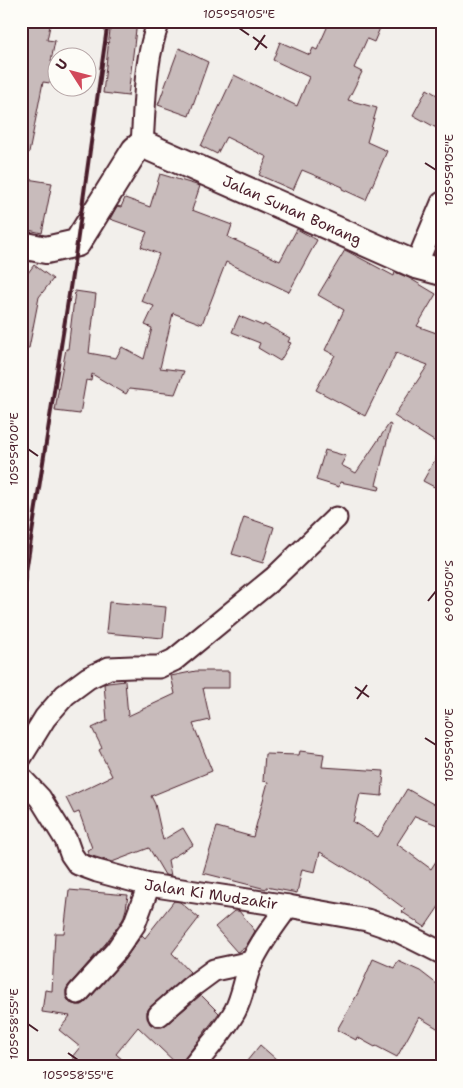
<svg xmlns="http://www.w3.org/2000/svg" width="463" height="1088" viewBox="0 0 463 1088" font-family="'Shantell Sans',sans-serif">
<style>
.building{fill:#c8bbbb;stroke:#4a1f2b}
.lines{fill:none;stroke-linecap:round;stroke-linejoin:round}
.minor-casing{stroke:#4a1f2b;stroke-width:25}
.tertiary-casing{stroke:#4a1f2b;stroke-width:30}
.minor{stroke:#fdfcf7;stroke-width:21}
.tertiary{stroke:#fdfcf7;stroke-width:26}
.rail{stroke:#4a1f2b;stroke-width:4}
.ticks{fill:none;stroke:#4a1f2b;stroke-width:2}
.labels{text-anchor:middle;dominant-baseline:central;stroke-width:4;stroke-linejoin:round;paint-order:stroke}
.street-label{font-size:15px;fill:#4a1f2b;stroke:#fdfcf7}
.neatline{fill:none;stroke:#4a1f2b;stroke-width:2}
.ticks-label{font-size:12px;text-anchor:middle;fill:#4a1f2b}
</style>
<rect width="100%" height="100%" fill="#f2efeb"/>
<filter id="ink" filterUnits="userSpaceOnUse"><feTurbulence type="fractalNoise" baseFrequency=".02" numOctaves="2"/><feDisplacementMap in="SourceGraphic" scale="10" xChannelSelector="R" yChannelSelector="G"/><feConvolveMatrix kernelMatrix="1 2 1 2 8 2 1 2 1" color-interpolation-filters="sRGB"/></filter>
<g filter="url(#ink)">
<!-- building -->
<g class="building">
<path d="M21 21H51L47 40 55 41 51 61 55 62 50 83 43 82 29 153 21 152Z"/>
<path d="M111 21H137L128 96 103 93Z"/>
<path d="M330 21H383L374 42 367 39 354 68 362 72 348 100 377 108 367 142 387 151 366 200 342 189 343 187 302 170 293 190 259 175 267 157 226 137 217 154 201 146 234 75 297 106 309 77 273 60 280 42 310 55 313 48 317 50Z"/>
<path d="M179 48 208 62 189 116 158 105Z"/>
<path d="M427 89 442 98V131L413 115Z"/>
<path d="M160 174 200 186 192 210 232 225 228 237 280 261 297 229 317 240 289 292 226 262 202 324 173 313 160 368 184 371 175 394 129 389 126 394 92 374 91 381 86 380 80 414 55 411 60 380 66 349H68L75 291 96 294 89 353 116 358 122 347 144 359 152 328 145 325 154 306 141 301 159 254 141 247 147 232 110 219 117 206 121 207 125 198 150 207Z"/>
<path d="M21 178 52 183 42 233 24 229 29 203 21 202Z"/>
<path d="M345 250 394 276 395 272 409 278 436 294 417 326 442 335V446L394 416 428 365 396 353 365 416 316 390 335 355 325 350 344 310 318 295Z"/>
<path d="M34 265 53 279 39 297 29 348H21V282Z"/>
<path d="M239 316 263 326 264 324 290 338 288 342 291 343 280 361 258 348 260 343 232 332Z"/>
<path d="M389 424 391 425 376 485 380 487 379 490 340 482 339 487 316 480 325 450 346 456 341 465 356 473Z"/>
<path d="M442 447V491L423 481Z"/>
<path d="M244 517 274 527 263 563 232 554Z"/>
<path d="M109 602 166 607 163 638 106 633Z"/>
<path d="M196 671H229V688H203L210 720 193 724 212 771 151 796 155 804 163 840 183 828 193 845 168 860 171 876 165 875 149 848 112 862 89 855 87 850 92 848 79 812 74 814 66 798 112 776 99 750 102 748 92 728 107 721 104 684 108 683 125 681 128 716 175 694 171 676Z"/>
<path d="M300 751 324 754 322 767 384 771 382 796 360 794 353 822 378 837 407 789 442 809V827L415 816 397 844 431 869 442 852V902L425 927 402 912 405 909 370 883 320 852 315 872 302 869 297 893 266 887V889L203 873 217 827 253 837 268 782 263 781 265 754 299 755Z"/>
<path d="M69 890 128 895 126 909 123 919 106 943 69 985 66 990V997L70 1003 76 1005H82L87 1001 125 959 142 935 145 938 174 901 180 902 199 918 172 953 190 972 151 1006 147 1011V1018L150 1024 155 1027H162L167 1024 201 995 219 1013 179 1066 138 1027 116 1054 131 1067H84L72 1057 80 1047 59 1030 70 1016 42 1012 45 990 52 991 55 933H64Z"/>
<path d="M234 911H239L255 931 245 948 237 952 215 927Z"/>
<path d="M373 959 394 968 398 961 420 971 442 988V1031L419 1017 397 1057 376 1046 375 1047 357 1037 356 1040 337 1030 358 993Z"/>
<path d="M260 1045 285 1067H242Z"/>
</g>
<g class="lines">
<defs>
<g id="minor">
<path d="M142 144C145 104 144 60 159 21"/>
<path d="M416 265 442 203"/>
<path d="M21 757 45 718 65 695 88 678 109 668 132 667H159L174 660 275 577 336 518"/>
<path id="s1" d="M21 778 40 798 66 840 71 854 78 864 97 871 149 885 288 906 367 920 396 930 442 953"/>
<path d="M78 993 116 951 134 925 149 885"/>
<path d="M159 1015 191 987 214 970 252 962"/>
<path d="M193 1067C207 1049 224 1031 235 1011 243 996 244 980 251 964 260 943 275 924 288 906"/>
</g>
<g id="tertiary">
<path id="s2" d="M21 245 46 250 77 243 135 150 142 144 416 265 442 272"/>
</g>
</defs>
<!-- minor casing -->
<use href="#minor" class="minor-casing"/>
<!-- tertiary casing -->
<use href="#tertiary" class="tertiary-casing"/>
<!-- minor -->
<use href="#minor" class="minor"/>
<!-- tertiary -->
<use href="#tertiary" class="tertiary"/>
<!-- rail -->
<path class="rail" d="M21 604 77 243 108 21"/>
</g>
</g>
<!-- ticks -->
<path class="ticks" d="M239 28 249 35M253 37 267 48M255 50 265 35M425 163 436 170M28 449 38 456M428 601 436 591M355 687 369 697M357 699 367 685M425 738 436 745M28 1024 38 1031M68 1053 78 1060"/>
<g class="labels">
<!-- street labels -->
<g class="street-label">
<text stroke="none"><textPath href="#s2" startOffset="340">Jalan Sunan Bonang</textPath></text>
<text stroke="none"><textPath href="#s1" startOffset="241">Jalan Ki Mudzakir</textPath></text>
</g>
</g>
<!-- margin -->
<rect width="463" height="1088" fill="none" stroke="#fdfcf7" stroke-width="55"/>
<!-- north arrow -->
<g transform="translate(72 72) rotate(306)"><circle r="24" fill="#fdfcf7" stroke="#b5a4a5"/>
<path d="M0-4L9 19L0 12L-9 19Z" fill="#d1495b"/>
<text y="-8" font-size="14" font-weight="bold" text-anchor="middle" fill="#4a1f2b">U</text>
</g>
<rect x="28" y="28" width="408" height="1032" class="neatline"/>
<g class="ticks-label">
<text x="239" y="18">105°59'05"E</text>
<text transform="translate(449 170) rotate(-90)" y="4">105°59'05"E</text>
<text transform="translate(14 449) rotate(-90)" y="4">105°59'00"E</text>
<text transform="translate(449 591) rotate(-90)" y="4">6°00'50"S</text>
<text transform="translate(449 745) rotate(-90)" y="4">105°59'00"E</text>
<text transform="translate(14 1024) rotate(-90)" y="4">105°58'55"E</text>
<text x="78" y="1079">105°58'55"E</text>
</g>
</svg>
